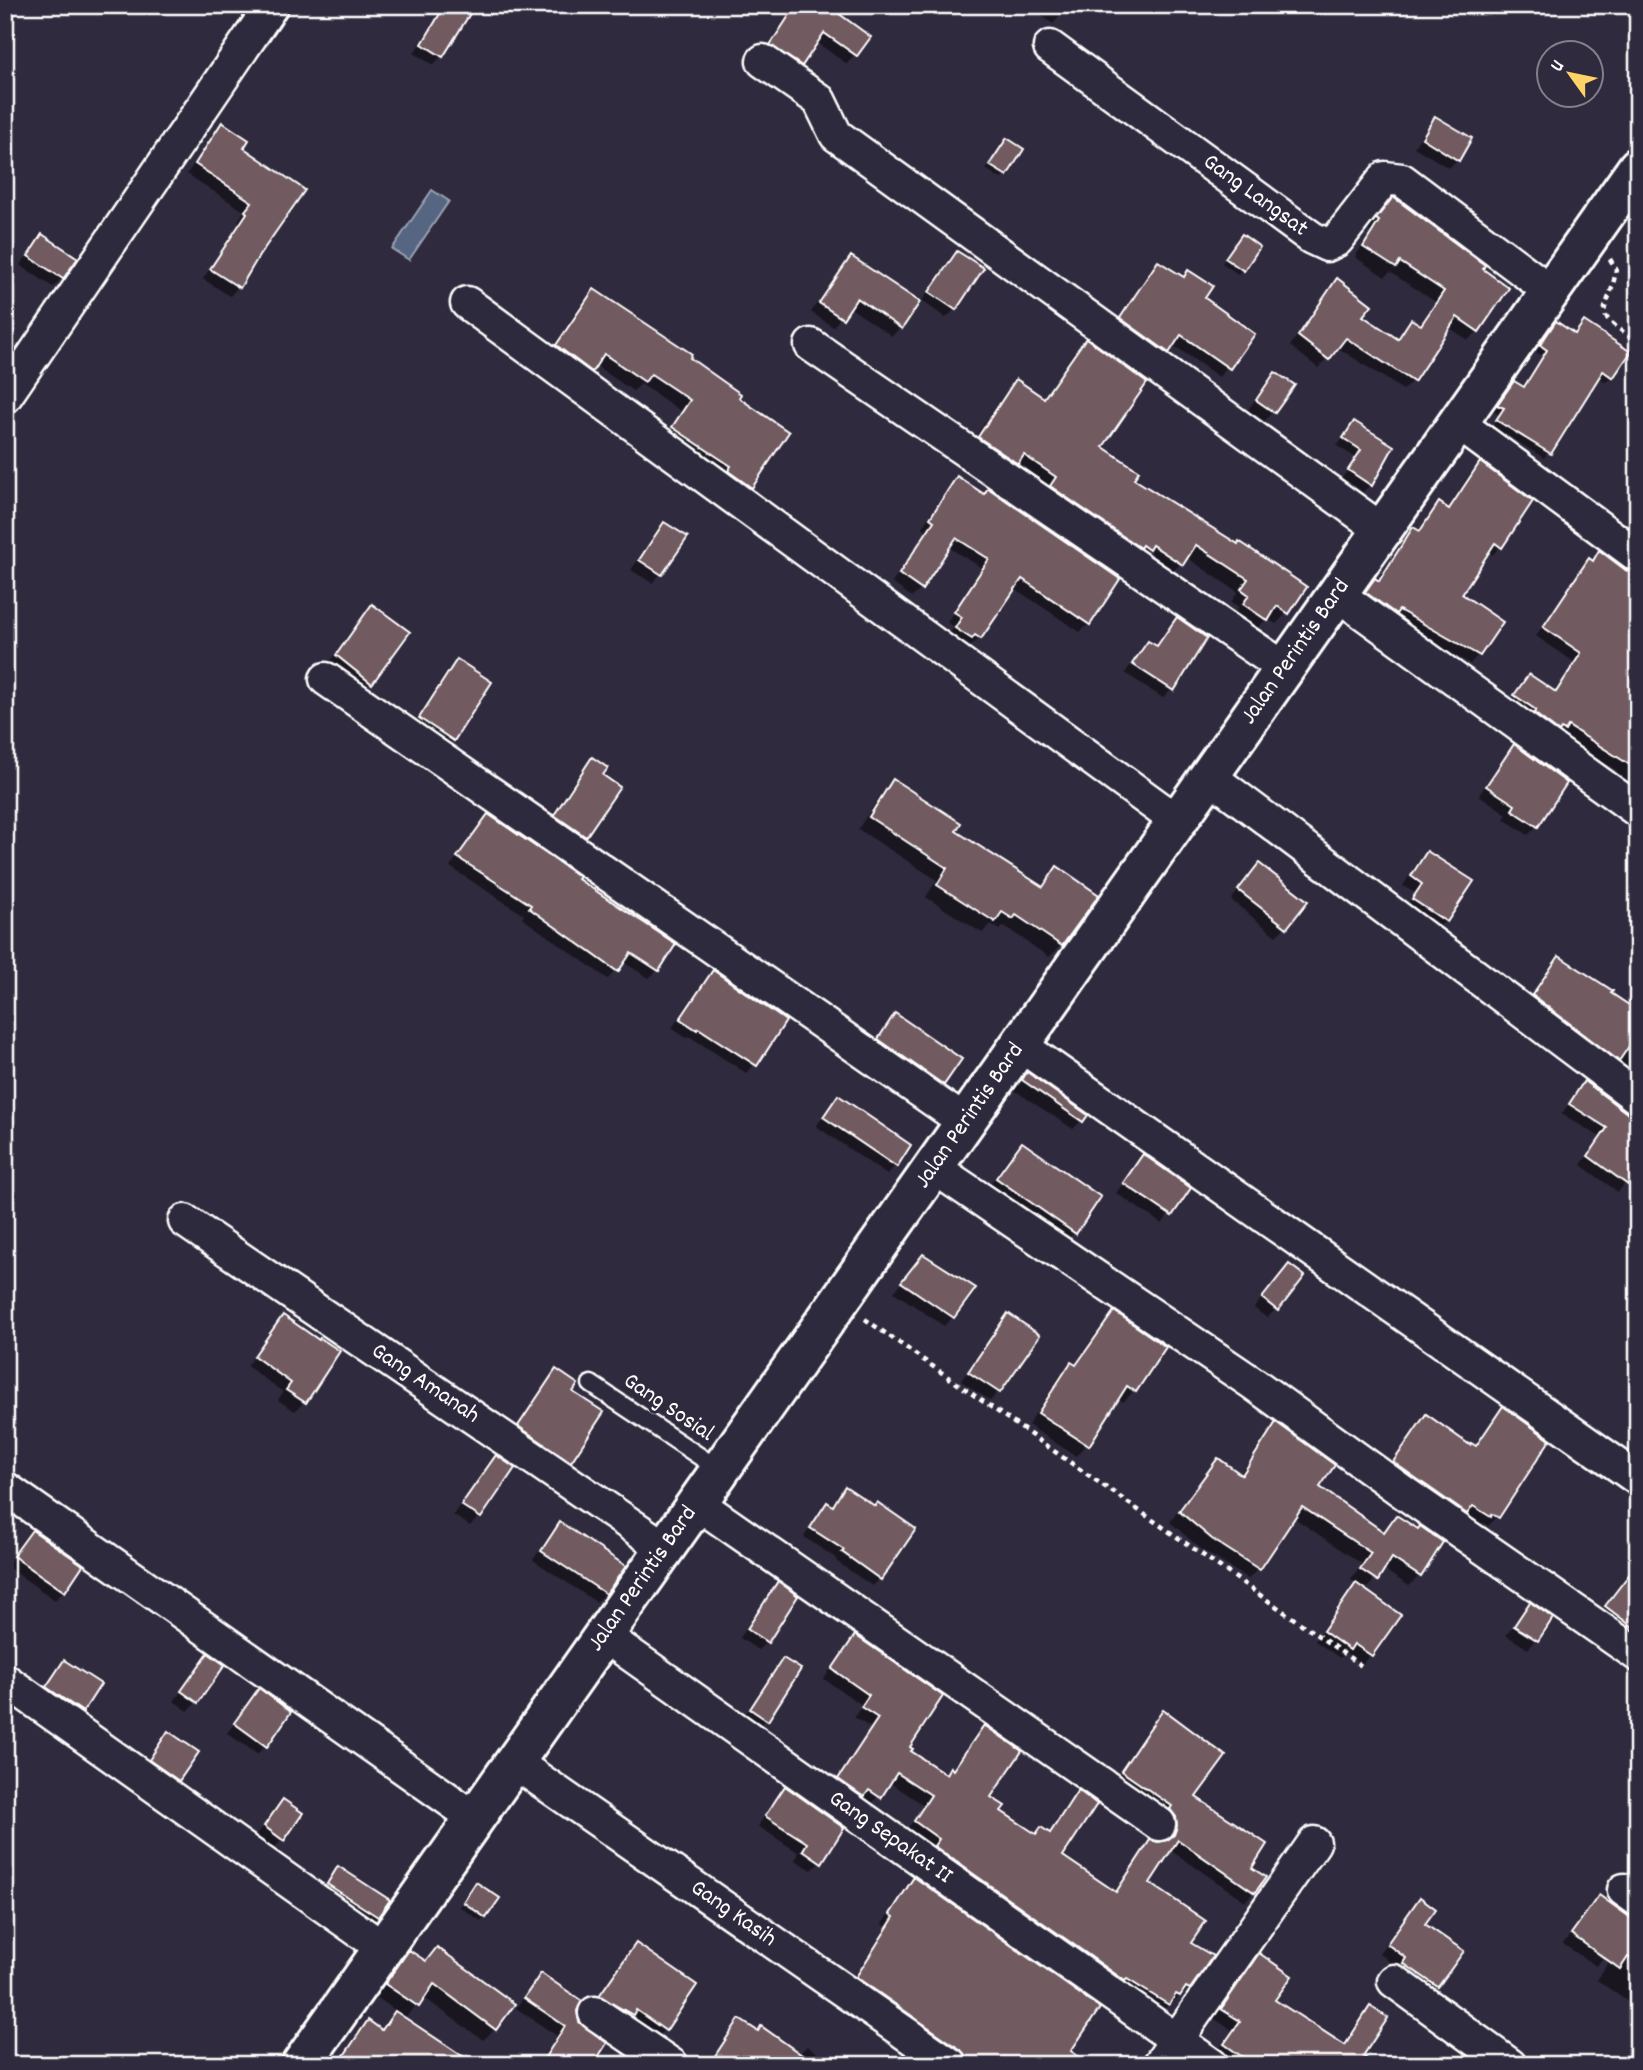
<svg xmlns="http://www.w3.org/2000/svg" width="1643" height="2070" viewBox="0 0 1643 2070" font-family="Dekko,sans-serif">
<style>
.water{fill:#576581;stroke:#9aa3b3;stroke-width:2}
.shadow{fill:#0007}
.building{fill:#715a61;stroke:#fff;stroke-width:2}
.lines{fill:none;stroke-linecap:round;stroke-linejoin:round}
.service-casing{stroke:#fff;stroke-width:21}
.minor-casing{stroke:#fff;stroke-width:37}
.tertiary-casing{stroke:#fff;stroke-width:44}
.path{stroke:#fff;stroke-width:4.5;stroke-dasharray:5 5;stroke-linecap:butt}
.service{stroke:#2f2a3d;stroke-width:16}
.minor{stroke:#2f2a3d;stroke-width:32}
.tertiary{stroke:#2f2a3d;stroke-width:38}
.labels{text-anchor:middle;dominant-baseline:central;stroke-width:6;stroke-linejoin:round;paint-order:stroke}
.street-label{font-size:24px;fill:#fff;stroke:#2f2a3d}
</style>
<rect width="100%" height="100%" fill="#2f2a3d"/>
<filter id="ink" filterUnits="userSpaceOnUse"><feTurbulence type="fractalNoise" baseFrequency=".0143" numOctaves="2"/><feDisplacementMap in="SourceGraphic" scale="14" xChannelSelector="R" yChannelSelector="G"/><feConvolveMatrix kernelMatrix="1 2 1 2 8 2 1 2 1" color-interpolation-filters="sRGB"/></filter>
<g filter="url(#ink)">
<!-- water -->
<path class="water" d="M432 190 449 201 409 260 392 249Z"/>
<!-- shadow -->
<g class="shadow">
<path d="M445 5H456L442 56 433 65 414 53Z"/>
<path d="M795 5H828L868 37 847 64 816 42 801 65 792 74 762 54Z"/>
<path d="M1028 5H1068L1053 24Z"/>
<path d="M1435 118 1458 159 1449 168 1414 147 1427 127Z"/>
<path d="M222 125 242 149 303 191 258 255 238 287 230 296 203 279 240 222 238 221 244 211 187 174 213 133Z"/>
<path d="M1007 140 1005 175 1001 179 986 169Z"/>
<path d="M1384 209 1478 331 1468 340 1449 327 1412 381 1403 390 1337 347 1318 368 1290 346 1328 290 1337 280 1360 317 1396 339 1412 321 1419 326 1436 302 1390 272 1385 277 1355 257 1371 232 1368 230Z"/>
<path d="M42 237 62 278 53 287 20 265Z"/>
<path d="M1238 240 1258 247 1238 274 1222 263Z"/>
<path d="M957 253 955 309 946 318 922 301 948 262Z"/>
<path d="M851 258 901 327 892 336 849 307 833 327 811 312 842 267Z"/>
<path d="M1158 263 1182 278 1189 272 1203 298 1253 334 1219 377 1173 345 1159 361 1113 328 1149 272Z"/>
<path d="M594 292 687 359 736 398 787 432 751 487 741 498 663 438 681 411 641 384 633 391 595 365 581 381 547 356 583 302Z"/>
<path d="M1584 323 1612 377 1606 382 1598 377 1544 458 1492 426 1499 415 1493 411 1509 389 1523 388 1543 356 1536 352 1551 329 1574 335Z"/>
<path d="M1086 341 1101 448 1132 479 1288 612 1276 624 1267 618 1255 631 1233 616 1239 607 1231 602 1238 592 1186 557 1170 575 967 449 1005 393 1016 381 1042 399 1074 352Z"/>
<path d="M1275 374 1292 385 1265 421 1248 410 1266 383Z"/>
<path d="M1354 423 1392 447 1370 485 1363 492 1342 478 1356 458 1337 446Z"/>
<path d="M1480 464 1501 546 1492 555 1488 552 1459 595 1500 622 1478 655 1470 664 1358 601 1367 589 1377 582 1405 537 1413 529 1418 532 1439 505 1447 510 1471 472Z"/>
<path d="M957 478 1089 624 1080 632 1014 588 980 638 971 646 966 643 962 647 947 637 954 627 947 622 982 568 948 547 921 589 912 597 892 583 927 530 922 527 949 487Z"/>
<path d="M1638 513V549L1622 536Z"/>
<path d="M665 524 685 537 661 574 652 583 631 570 656 533Z"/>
<path d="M1600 553 1626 572 1638 576V796L1611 779 1617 771 1559 734 1555 739 1507 704 1529 676 1554 693 1574 662 1536 636 1581 569Z"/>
<path d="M372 606 371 683 362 692 328 664Z"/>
<path d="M1177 619 1172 689 1163 698 1125 673 1140 652 1149 643 1155 647Z"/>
<path d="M457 662 453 740 444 749 411 727 448 670Z"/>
<path d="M1514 746 1537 826 1528 835 1504 819 1507 814 1479 795 1505 755Z"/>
<path d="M592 759 601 776 585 836 576 845 546 824 583 768Z"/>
<path d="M893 782 953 832 1041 888 1057 869 1061 945 1049 957 1004 926 1000 930 991 924 982 933 926 897 937 880 858 829 882 793Z"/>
<path d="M488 816 576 880 658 970 649 978 623 962 608 979 522 918 524 915 450 867 479 825Z"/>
<path d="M1427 853 1471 882 1445 921 1436 930 1404 909 1415 893 1403 886 1418 862Z"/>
<path d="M1250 875 1285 927 1276 936 1231 900Z"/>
<path d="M1560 958 1638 1013V1090L1524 1005Z"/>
<path d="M713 972 755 1064 746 1073 689 1036 686 1038 672 1028 704 981Z"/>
<path d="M896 1015 943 1084 934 1093 870 1049Z"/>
<path d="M1027 1075 1082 1120 1073 1129 1014 1090Z"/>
<path d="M1584 1083 1626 1114 1638 1118V1178L1632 1175 1618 1192 1581 1165 1600 1137 1562 1114 1576 1092Z"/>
<path d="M838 1098 895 1166 887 1175 816 1126Z"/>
<path d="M1022 1144 1074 1233 1061 1246 984 1193 1008 1158Z"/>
<path d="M1143 1156 1189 1188 1162 1224 1116 1193Z"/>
<path d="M923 1256 953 1317 944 1326 894 1292Z"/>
<path d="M1280 1275 1276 1309 1267 1318 1254 1308Z"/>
<path d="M1114 1314 1134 1391 1123 1402 1117 1398 1087 1444 1076 1456 1028 1425 1060 1376 1072 1364 1074 1366 1102 1325Z"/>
<path d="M1008 1316 998 1392 990 1401 961 1381 999 1325Z"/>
<path d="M284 1317 319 1342 338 1352 304 1402 295 1411 278 1400 283 1392 247 1366 275 1326Z"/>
<path d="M556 1372 570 1392V1461L561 1469 511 1435 547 1381Z"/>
<path d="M1503 1409 1548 1440 1497 1517 1488 1526 1483 1522 1480 1525 1464 1514 1457 1522 1386 1472 1417 1425 1426 1416 1470 1447H1474L1494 1418Z"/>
<path d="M1276 1425 1317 1488 1382 1533 1396 1517 1419 1576 1409 1586 1383 1569 1365 1591 1370 1655 1362 1664 1345 1653 1340 1658 1315 1641 1347 1594 1358 1584 1351 1580 1362 1564 1293 1517 1258 1569 1248 1579 1201 1549 1170 1522 1208 1470 1218 1460 1239 1476 1266 1435Z"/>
<path d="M496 1457 513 1469 479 1517 470 1526 453 1515 487 1466Z"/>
<path d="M846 1489 880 1579 872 1586 836 1561 837 1559 804 1537 820 1512 827 1504 831 1507Z"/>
<path d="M560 1524 605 1593 596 1602 533 1560 551 1533Z"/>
<path d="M32 1532 64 1591 55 1600 6 1566Z"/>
<path d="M1636 1568 1638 1570V1654L1594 1620 1623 1581Z"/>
<path d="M778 1584 767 1642 758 1650 740 1638 769 1593Z"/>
<path d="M1530 1604 1551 1619 1528 1649 1506 1635Z"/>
<path d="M855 1637 909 1752 945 1775 952 1771 975 1736 984 1727 989 1797 999 1811 1035 1836 1048 1834 1069 1802 1078 1792 1060 1856 1113 1900 1146 1849H1143L1151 1842 1158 1844 1166 1842 1169 1837 1167 1826 1113 1781 1154 1721 1163 1712 1193 1797 1249 1868 1254 1892 1245 1901 1170 1850 1148 1883 1189 1943 1188 1988 1179 1997 1158 2013 906 1831 924 1805 889 1782 870 1806 831 1789 871 1728 854 1717 862 1705 824 1679 846 1646Z"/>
<path d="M208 1655 197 1702 188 1711 174 1701Z"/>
<path d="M784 1660 766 1719 757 1728 742 1719 775 1669Z"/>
<path d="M61 1666 99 1685 78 1715 44 1691Z"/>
<path d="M259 1691 266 1746 257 1754 227 1733Z"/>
<path d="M168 1734 178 1780 169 1789 141 1769 159 1743Z"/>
<path d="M786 1789 821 1861 812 1870 795 1860 799 1853 758 1826 777 1797Z"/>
<path d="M283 1801V1839L274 1848 256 1836Z"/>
<path d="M338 1868 377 1916 368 1925 319 1893Z"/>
<path d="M914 1880 1068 2052 1087 2065H957L848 1987 886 1927 882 1924 905 1889Z"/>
<path d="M473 1888 498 1899 481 1921 460 1907Z"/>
<path d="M1599 1897 1604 1957 1596 1966 1563 1944Z"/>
<path d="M1420 1899 1423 1925 1437 1986 1429 1994 1379 1953Z"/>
<path d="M1638 1937V2009L1597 1980 1608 1963Z"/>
<path d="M636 1945 664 2030 656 2038 592 2004 628 1953Z"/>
<path d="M437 1950 495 2029 483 2040 423 1997 404 2019 471 2065H341L338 2063 368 2023 380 2031 396 2011 375 1996 397 1964 409 1952 424 1962Z"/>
<path d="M1260 1956 1273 2000 1343 2045 1361 2017 1370 2008 1357 2061 1362 2065H1218L1216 2054 1232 2030 1213 2018 1250 1965Z"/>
<path d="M541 1975 575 2011 591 2065H538L557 2036 516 2008Z"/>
<path d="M740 2021 798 2055 807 2046 835 2065H708L730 2031Z"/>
</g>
<!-- building -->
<g class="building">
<path d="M445 5H460L471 12 443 57 422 44Z"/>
<path d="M796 5H827L871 37 857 56 824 33 802 66 770 45Z"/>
<path d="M1435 116 1472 138 1459 161 1422 138Z"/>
<path d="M222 122 249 140 244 148 305 190 259 256 240 288 210 269 247 213 245 211 252 202 195 164Z"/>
<path d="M1007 138 1024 149 1007 176 989 165Z"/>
<path d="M1393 197 1485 265 1483 269 1509 288 1479 332 1457 317 1414 382 1346 338 1329 360 1298 336 1337 278 1372 305 1363 316 1398 339 1411 319 1421 325 1444 291 1400 262 1396 268 1363 247 1379 221 1376 219Z"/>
<path d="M42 234 78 258 63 279 28 256Z"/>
<path d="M1242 234 1260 247 1244 271 1225 258Z"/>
<path d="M957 251 984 268 956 310 929 292Z"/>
<path d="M851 256 920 302 902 329 857 298 843 319 819 303Z"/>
<path d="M1158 261 1184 277 1188 270 1213 286 1205 298 1255 334 1230 369 1181 335 1169 353 1120 318Z"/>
<path d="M594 289 692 354 690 358 741 394 739 398 789 432 752 488 728 471 731 466 672 427 690 400 651 374 645 382 604 354 592 372 556 345Z"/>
<path d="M1556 321 1575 334 1584 321 1631 352 1613 378 1603 371 1551 454 1496 420 1504 408 1497 405 1514 381 1524 387 1547 350 1540 345Z"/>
<path d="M1086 338 1147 383 1103 447 1139 471 1134 479 1238 544 1239 541 1307 587 1289 614 1277 606 1268 621 1243 604 1249 595 1241 589 1248 579 1196 545 1183 565 1152 545 1149 550 1142 545 1140 548 1050 486 1056 477 1024 455 1018 464 978 437 1016 379 1044 398Z"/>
<path d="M1275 372 1295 385 1275 413 1256 400Z"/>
<path d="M1354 421 1394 446 1372 486 1348 470 1361 450 1343 438Z"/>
<path d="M1480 462 1533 501 1502 548 1495 543 1462 594 1503 622 1480 656 1399 610 1396 614 1365 592 1375 578 1379 581 1413 527 1420 531 1439 502 1449 509Z"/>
<path d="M957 476 984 494 988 488 1120 579 1090 625 1022 579 981 639 975 635 972 639 955 628 962 617 954 612 989 559 956 538 922 590 899 574 934 521 930 518Z"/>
<path d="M664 522 688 537 662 575 639 560Z"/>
<path d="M1599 550 1627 571 1638 574V770L1568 726 1565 731 1561 729 1559 732 1534 713 1536 710 1514 695 1529 674 1556 692 1581 653 1543 627 1589 558 1593 561Z"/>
<path d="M372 604 410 632 372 684 336 655Z"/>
<path d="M1177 617 1207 638 1174 691 1132 664 1148 641 1157 646Z"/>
<path d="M457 659 492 682 454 741 419 718Z"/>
<path d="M1514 744 1567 783 1538 827 1512 810 1515 805 1486 786Z"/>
<path d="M592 757 608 768 603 775 620 787 586 837 554 815Z"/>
<path d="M893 779 961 823 956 831 1043 887 1057 866 1099 895 1062 946 1016 915 1013 919 1002 912 995 922 937 885 947 868 869 817Z"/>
<path d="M488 814 580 877 578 879 676 944 659 971 631 953 618 972 529 908 531 905 457 857Z"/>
<path d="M1427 851 1474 881 1447 922 1412 899 1422 884 1411 876Z"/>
<path d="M1259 863 1308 901 1287 928 1238 890Z"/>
<path d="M1559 956 1613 991 1611 993 1638 1011V1033L1619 1061 1532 995Z"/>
<path d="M713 970 786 1021 757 1066 698 1028 697 1030 680 1019Z"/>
<path d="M895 1013 962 1059 944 1085 878 1039Z"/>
<path d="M1027 1072 1088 1115 1083 1122 1022 1080Z"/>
<path d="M1584 1081 1627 1113 1638 1116V1170L1628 1185 1588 1156 1607 1128 1569 1104Z"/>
<path d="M838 1095 911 1145 897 1167 823 1117Z"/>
<path d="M1022 1142 1101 1197 1076 1234 996 1178Z"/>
<path d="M1143 1154 1191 1188 1172 1216 1123 1183Z"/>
<path d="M923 1254 976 1288 954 1318 901 1282Z"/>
<path d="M1289 1264 1305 1276 1278 1311 1262 1298Z"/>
<path d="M1114 1311 1166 1347 1136 1392 1127 1386 1089 1446 1038 1413 1071 1362 1076 1365Z"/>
<path d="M1008 1313 1040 1335 1000 1393 968 1372Z"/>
<path d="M283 1315 319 1340 320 1338 340 1351 306 1403 286 1390 291 1383 254 1356Z"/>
<path d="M556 1369 578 1384 573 1392 604 1412 571 1462 518 1426Z"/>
<path d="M1503 1406 1550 1440 1499 1518 1492 1514 1491 1517 1473 1506 1467 1514 1393 1462 1426 1414 1470 1445 1471 1443 1476 1446Z"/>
<path d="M1276 1422 1335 1465 1320 1487 1384 1532 1396 1515 1418 1529 1420 1526 1443 1542 1421 1577 1392 1558 1378 1581 1360 1569 1371 1553 1302 1507 1260 1570 1212 1539 1179 1511 1218 1458 1242 1475Z"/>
<path d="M496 1455 515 1468 481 1518 461 1505Z"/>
<path d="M845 1486 875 1506 877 1502 916 1529 881 1580 842 1552 844 1550 810 1528 827 1502 833 1506Z"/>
<path d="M560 1522 626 1566 606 1594 541 1551Z"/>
<path d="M32 1530 83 1565 65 1592 13 1556Z"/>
<path d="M1638 1563V1631L1605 1606Z"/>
<path d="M778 1581 798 1596 768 1643 747 1629Z"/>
<path d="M1356 1583 1401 1615 1372 1656 1354 1644 1350 1650 1323 1631Z"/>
<path d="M1530 1602 1553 1618 1538 1641 1514 1626Z"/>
<path d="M855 1635 943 1696 910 1747 913 1749 911 1751 946 1774 950 1767 953 1770 984 1725 1022 1751 991 1797 1005 1806 1001 1811 1036 1834 1041 1827 1050 1833 1078 1790 1097 1804 1063 1856 1116 1892 1150 1840 1158 1842 1167 1840 1174 1835 1177 1826 1176 1817 1170 1809 1172 1806 1121 1771 1163 1709 1226 1756 1196 1797 1267 1844 1252 1868 1266 1877 1255 1893 1178 1840 1150 1883 1206 1921 1191 1943 1213 1956 1190 1989 1186 1987 1180 1996 1176 1994 1169 2005 1127 1979 1125 1981 1121 1978 934 1846 939 1839 914 1821 931 1795 897 1773 881 1798 869 1790 864 1797 838 1779 878 1718 861 1707 869 1695 832 1669Z"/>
<path d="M208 1653 225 1665 198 1703 181 1691Z"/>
<path d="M783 1658 801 1669 768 1721 750 1709Z"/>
<path d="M64 1660 101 1684 83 1712 46 1687Z"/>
<path d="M259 1688 291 1712 267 1747 234 1723Z"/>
<path d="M168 1731 199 1752 179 1781 149 1760Z"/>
<path d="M785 1786 844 1828 822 1863 803 1850 807 1843 765 1816Z"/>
<path d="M283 1799 303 1813 284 1841 264 1826Z"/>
<path d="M338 1866 390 1900 378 1917 327 1884Z"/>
<path d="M914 1877 1100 2008 1071 2051 1090 2065H976L968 2060 961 2050 856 1977 894 1917 890 1914Z"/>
<path d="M476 1882 500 1898 486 1918 463 1902Z"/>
<path d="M1599 1895 1638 1923V1962L1628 1957 1620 1969 1571 1934Z"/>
<path d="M1420 1897 1436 1909 1425 1924 1464 1951 1438 1987 1403 1963 1406 1958 1387 1944Z"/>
<path d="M636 1943 697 1985 666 2031 636 2010 633 2015 599 1996Z"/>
<path d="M437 1947 515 2004 496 2030 434 1984 419 2007 385 1984 409 1950 426 1961Z"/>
<path d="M1259 1953 1292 1976 1275 2000 1345 2045 1370 2006 1388 2018 1363 2056 1376 2065H1254L1224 2044 1240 2021 1221 2009Z"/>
<path d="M541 1973 582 2001 577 2011 579 2022 607 2043 593 2065H540L565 2026 524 1998Z"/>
<path d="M395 2011 476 2065H354L343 2057 368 2020 382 2030Z"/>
<path d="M739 2019 758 2031 761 2026 816 2065H709Z"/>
</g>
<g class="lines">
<defs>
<path id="service" d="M591 1384 720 1470"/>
<g id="minor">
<path d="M1050 47 1312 238 1327 245 1337 240 1385 178 1402 180 1550 291"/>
<path d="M763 61 819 100 836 135 1382 530"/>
<path d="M467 303 1177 821"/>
<path d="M811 345 1284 668"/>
<path d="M5 397 272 5"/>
<path d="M1458 423 1638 556"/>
<path d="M1337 594 1638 811"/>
<path d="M326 679 965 1122"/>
<path d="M1209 776 1638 1098"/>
<path d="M1020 1045 1638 1479"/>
<path d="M933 1167 1254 1384 1406 1494 1638 1655"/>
<path d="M185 1221 665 1548"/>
<path d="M5 1488 475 1818"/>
<path d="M697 1503 1159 1824"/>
<path d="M603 1635 1212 2065"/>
<path d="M5 1680 383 1948"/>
<path d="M514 1762 951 2065"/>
<path d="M1624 1890 1638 1900"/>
<path d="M1394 1981 1510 2065"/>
<path d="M595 2013 672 2065"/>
<path d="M1159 2065 1314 1843"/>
</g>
<path id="tertiary" d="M301 2065 1638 167"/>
</defs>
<!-- service casing -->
<use href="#service" class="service-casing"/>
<!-- minor casing -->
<use href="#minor" class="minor-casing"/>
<!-- tertiary casing -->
<use href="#tertiary" class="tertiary-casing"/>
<!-- path -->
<g class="path">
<path d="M1610 259 1616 269C1609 319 1585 306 1638 342"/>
<path d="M865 1319 1363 1667"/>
</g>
<!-- service -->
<use href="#service" class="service"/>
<!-- minor -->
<use href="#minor" class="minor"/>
<!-- tertiary -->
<use href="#tertiary" class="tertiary"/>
</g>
</g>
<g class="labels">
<!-- street labels -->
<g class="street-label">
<text transform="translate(1255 196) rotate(36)">Gang Langsat</text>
<text transform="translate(1296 652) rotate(-55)">Jalan Perintis Bard</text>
<text transform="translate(970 1116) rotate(-55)">Jalan Perintis Bard</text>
<text transform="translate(425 1384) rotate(34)">Gang Amanah</text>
<text transform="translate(668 1408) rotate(34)">Gang Sosial</text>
<text transform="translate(643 1579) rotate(-55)">Jalan Perintis Bard</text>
<text transform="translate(890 1838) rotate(35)">Gang Sepakat II</text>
<text transform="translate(733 1914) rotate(35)">Gang Kasih</text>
</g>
</g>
<!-- margin -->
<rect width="1643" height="2070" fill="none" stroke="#2f2a3d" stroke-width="28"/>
<rect x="14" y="14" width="1615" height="2042" fill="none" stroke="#fff" stroke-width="2.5" filter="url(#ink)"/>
<!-- north arrow -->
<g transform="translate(1570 74) rotate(303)"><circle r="33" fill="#2f2a3d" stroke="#827f8b" stroke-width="2"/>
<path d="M0-5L12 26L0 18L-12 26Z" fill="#ffd166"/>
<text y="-10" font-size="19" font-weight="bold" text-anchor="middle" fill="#ffffff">U</text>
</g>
</svg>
